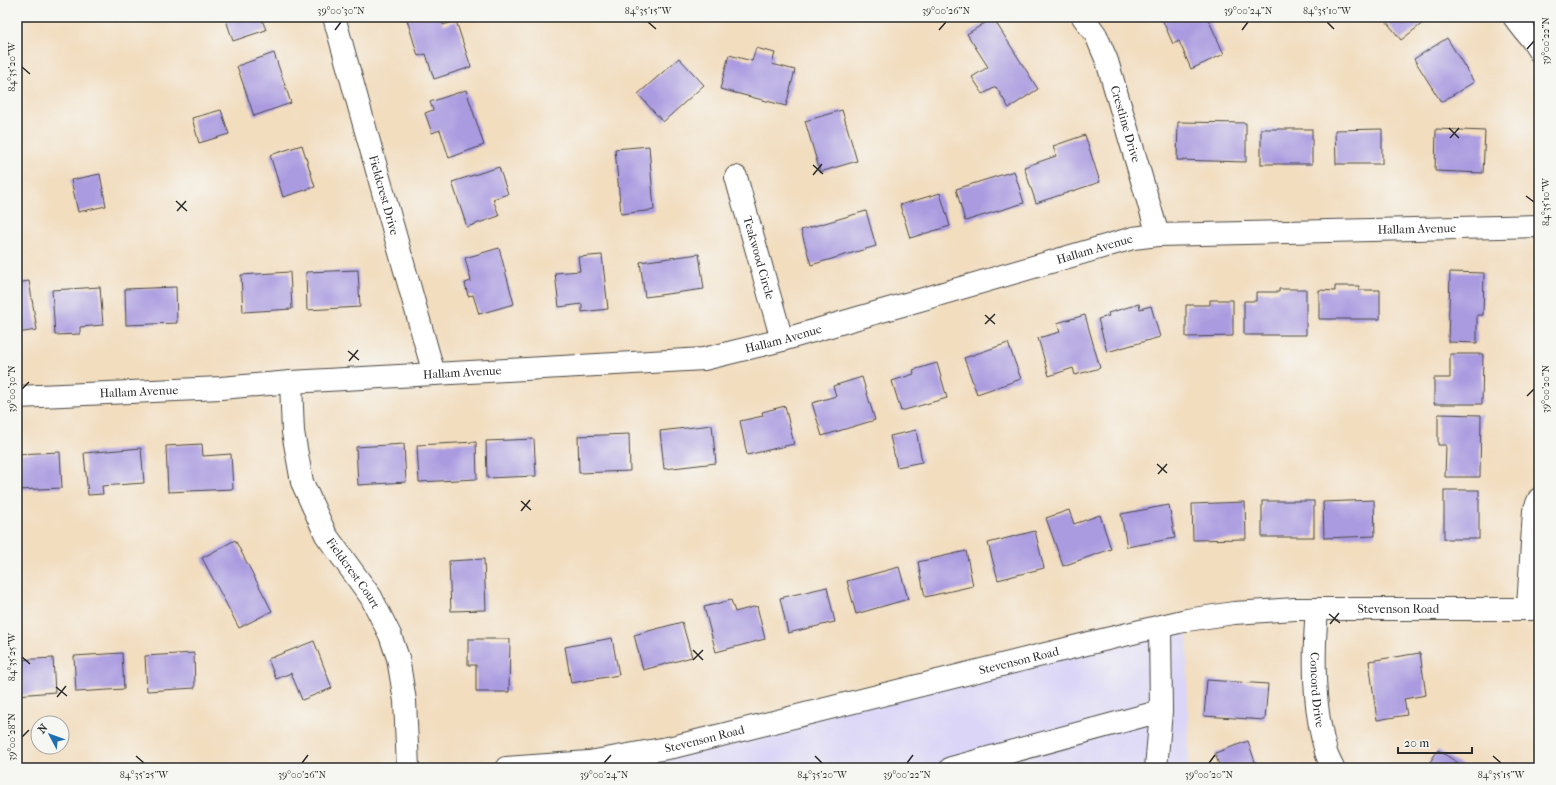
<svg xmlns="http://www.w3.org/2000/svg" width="1556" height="785" viewBox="0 0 1556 785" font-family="'IM FELL French Canon',serif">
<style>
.built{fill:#dbd6f7}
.building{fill:#aa9be0}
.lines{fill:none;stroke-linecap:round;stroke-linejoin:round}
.minor-casing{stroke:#494641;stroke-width:24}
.major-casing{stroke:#494641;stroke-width:24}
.minor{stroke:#fff;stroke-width:22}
.major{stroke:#fff;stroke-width:22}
.ticks{fill:none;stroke:#2b2b2b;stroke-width:1.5}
.labels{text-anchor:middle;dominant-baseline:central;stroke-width:3.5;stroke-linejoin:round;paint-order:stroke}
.street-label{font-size:12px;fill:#2b2b2b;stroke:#f6f6f2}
.neatline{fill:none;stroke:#2b2b2b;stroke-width:1.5}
.ticks-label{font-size:10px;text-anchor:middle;fill:#2b2b2b}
</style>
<rect width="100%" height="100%" fill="#f6f6f2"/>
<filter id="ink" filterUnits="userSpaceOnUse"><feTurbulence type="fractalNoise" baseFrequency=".025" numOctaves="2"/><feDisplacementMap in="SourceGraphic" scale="8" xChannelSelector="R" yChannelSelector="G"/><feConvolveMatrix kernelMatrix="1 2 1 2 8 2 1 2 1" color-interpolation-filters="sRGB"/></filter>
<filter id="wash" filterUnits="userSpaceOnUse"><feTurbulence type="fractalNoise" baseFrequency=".012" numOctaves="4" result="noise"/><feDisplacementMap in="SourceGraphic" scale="16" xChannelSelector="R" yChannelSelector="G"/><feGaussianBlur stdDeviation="0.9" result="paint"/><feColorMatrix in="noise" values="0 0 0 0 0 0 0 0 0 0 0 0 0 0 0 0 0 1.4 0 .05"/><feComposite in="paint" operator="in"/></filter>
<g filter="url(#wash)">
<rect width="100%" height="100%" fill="#f2ddbf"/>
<!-- built -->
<path class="built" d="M1187 620 1189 768H506L589 762Z"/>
<g id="blocks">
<!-- building -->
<g class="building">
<path d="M225 17H261L266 30 233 41Z"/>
<path d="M416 17H440L443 25 456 21 471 67 434 79 426 54 418 56 407 20Z"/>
<path d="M1161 17H1207L1224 54 1191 69 1179 41 1173 44Z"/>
<path d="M1383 17H1426L1428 19 1401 40Z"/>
<path d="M993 18 1038 89 1009 108 996 87 983 94 972 77 988 67 967 34Z"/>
<path d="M1447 38 1474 82 1441 102 1414 59Z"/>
<path d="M756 48 775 53 772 64 795 70 786 106 720 89 729 55 752 61Z"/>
<path d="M274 53 291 103 254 116 237 66Z"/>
<path d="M679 58 704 85 663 122 638 94Z"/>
<path d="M466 90 484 145 449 158 440 130 432 133 425 113 433 110 430 102Z"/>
<path d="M221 110 229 134 199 143 192 118Z"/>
<path d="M842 110 857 161 820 172 805 121Z"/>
<path d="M1178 122 1246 123V162L1177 160Z"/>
<rect x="1261" y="129" width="51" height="35"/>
<path d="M1382 129V164H1336L1335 130Z"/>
<path d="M1436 129 1485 131 1483 173 1435 171Z"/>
<path d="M1085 135 1100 182 1036 203 1024 167 1056 156 1053 146Z"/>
<path d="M302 145 315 187 283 197 270 155Z"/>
<path d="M649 146 654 210 621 214 615 149Z"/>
<path d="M499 167 508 194 493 199 499 216 467 227 452 182Z"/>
<path d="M1014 171 1024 203 965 221 956 189Z"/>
<path d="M100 174 106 206 78 212 71 180Z"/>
<path d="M940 193 950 226 910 238 900 205Z"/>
<path d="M866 211 876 246 811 265 801 230Z"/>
<path d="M499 248 514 304 479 314 473 295 468 296 465 283 471 281 465 258Z"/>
<path d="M699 254 704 289 645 297 640 262Z"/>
<path d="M602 255 608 309 582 312V304L559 307 555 273 580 271 578 257Z"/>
<path d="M358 270 360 307 307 310 306 272Z"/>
<path d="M290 272 292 309 243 312 241 275Z"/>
<path d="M1450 272 1484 273 1483 315H1477V343L1448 342Z"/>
<path d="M29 281 37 330 17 333V283Z"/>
<path d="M1335 286H1359V290H1380V319H1319V290L1335 291Z"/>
<path d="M100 287 103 325 80 327V334L55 335 52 290Z"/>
<path d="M176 287 177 323 126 325 125 289Z"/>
<path d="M1279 289H1306V335H1244V301H1256V292H1279Z"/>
<path d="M1210 300H1233V336L1186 337V305H1210Z"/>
<path d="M1139 304 1140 309 1151 306 1160 337 1107 352 1098 319 1109 316 1108 313Z"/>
<path d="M1085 315 1100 368 1075 375 1073 368 1049 376 1038 338 1060 332 1057 323Z"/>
<path d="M1008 343 1021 379 977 394 964 358Z"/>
<path d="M1450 354H1483L1482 404H1434V378H1450Z"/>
<path d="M937 363 947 398 901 411 892 381 914 374 913 370Z"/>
<path d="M862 377 875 420 822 436 812 403 836 396 833 386Z"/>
<path d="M785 406 794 444 747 455 740 421 763 416 762 412Z"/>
<path d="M1438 414 1481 415 1480 477H1445L1446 445H1438Z"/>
<path d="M712 425 716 463 664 469 660 431Z"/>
<path d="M916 430 922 462 897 467 890 436Z"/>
<path d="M629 434 630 471 579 473 578 436Z"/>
<path d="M534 439 536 476 487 478 486 441Z"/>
<path d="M476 442 477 479 419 482 417 445Z"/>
<path d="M202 444 203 456 231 454 233 489 168 492 166 446Z"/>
<path d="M404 444 406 482 358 485 356 447Z"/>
<path d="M141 448 144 483 102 486 103 494 88 495 84 453Z"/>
<path d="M60 452 62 488 17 490V454Z"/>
<rect x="1444" y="490" width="35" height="49"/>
<path d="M1374 500 1375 536 1324 538 1323 502Z"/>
<rect x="1262" y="501" width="52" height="36"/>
<path d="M1245 502 1246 539 1193 540 1192 504Z"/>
<path d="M1169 505 1175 538 1127 547 1121 514Z"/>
<path d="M1069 510 1074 524 1100 515 1111 549 1063 566 1046 518Z"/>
<path d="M1035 531 1044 568 998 580 988 543Z"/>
<path d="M235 540 272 611 239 628 202 558Z"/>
<path d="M966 551 973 586 925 597 918 562Z"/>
<path d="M484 559 486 610 451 611 449 561Z"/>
<path d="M899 567 908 599 856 614 847 581Z"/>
<path d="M827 587 835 622 788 633 780 598Z"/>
<path d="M731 600 735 612 757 606 765 639 716 652 704 607Z"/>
<path d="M682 622 692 657 643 670 634 635Z"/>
<path d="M612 638 619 675 571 683 565 647Z"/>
<path d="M468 639H510L509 692H476V665H468Z"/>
<path d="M314 641 332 688 302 700 291 673 276 679 268 659Z"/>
<path d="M122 653 124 689 76 692 74 656Z"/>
<path d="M194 653 195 688 147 691 145 656Z"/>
<path d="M1420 653 1426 695 1404 699 1407 715 1377 720 1369 661Z"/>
<path d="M53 658 55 692 17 695V660Z"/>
<path d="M1207 680 1268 684 1265 720 1204 716Z"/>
<path d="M1248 741 1257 768H1220L1215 753Z"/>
<path d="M1438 750 1466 768H1426Z"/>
</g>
</g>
</g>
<g filter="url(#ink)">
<use href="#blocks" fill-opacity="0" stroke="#494641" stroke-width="1"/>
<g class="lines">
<defs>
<g id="minor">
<path id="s1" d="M334 17 434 374"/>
<path id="s2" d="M1083 17 1096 35 1107 61 1158 235"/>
<path d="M1514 17 1532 40 1539 51"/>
<path id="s3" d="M736 177 782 340"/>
<path id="s4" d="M291 382 293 432 302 482 326 535 371 597 390 635 398 658 405 701 408 768"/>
<path id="s5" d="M17 397 221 388 291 382 704 359 782 340 1133 238 1158 235 1539 226"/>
<path d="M1528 608 1534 511 1539 499"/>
<path id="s6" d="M1317 610C1313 655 1313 704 1325 748 1326 755 1330 762 1333 768"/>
<path d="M951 768 1161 711"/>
<path d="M1156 768 1161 711 1160 627"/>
</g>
<g id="major">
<path id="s7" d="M506 768 589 762 673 747 1090 643 1187 620 1234 613 1295 609H1539"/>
</g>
</defs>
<!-- minor casing -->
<use href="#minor" class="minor-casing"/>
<!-- major casing -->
<use href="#major" class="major-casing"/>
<!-- minor -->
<use href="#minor" class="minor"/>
<!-- major -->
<use href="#major" class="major"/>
</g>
</g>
<!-- ticks -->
<path class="ticks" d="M648 22 656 29M1327 22 1334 29M335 30 341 22M939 30 946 22M1242 30 1248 22M1527 49 1534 41M22 67 30 74M1449 128 1459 138M1450 138 1459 128M813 165 823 174M813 175 822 164M1526 196 1534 202M176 201 187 211M177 211 186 201M985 315 995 324M985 324 995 314M348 351 359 360M349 361 358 350M22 389 29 382M1527 396 1534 389M1157 464 1167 473M1158 474 1167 464M521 501 531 510M521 511 530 500M1329 614 1340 623M1330 624 1339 613M693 650 703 660M22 657 30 664M693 660 703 650M56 687 67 696M57 697 66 686M22 737 29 730M136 756 144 763M815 756 822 763M1493 756 1501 763M302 763 308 755M604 763 611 755M907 763 913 755M1209 763 1215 755"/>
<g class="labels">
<!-- street labels -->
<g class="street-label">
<text stroke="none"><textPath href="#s2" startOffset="116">Crestline Drive</textPath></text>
<text stroke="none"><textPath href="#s1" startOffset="185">Fieldcrest Drive</textPath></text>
<text stroke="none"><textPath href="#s5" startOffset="1418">Hallam Avenue</textPath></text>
<text stroke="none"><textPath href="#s5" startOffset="1094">Hallam Avenue</textPath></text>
<text stroke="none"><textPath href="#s3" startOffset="84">Teakwood Circle</textPath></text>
<text stroke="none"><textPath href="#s5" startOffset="770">Hallam Avenue</textPath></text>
<text stroke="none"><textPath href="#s5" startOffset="446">Hallam Avenue</textPath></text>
<text stroke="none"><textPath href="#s5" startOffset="122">Hallam Avenue</textPath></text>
<text stroke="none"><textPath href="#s4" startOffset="206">Fieldcrest Court</textPath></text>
<text stroke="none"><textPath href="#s7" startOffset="910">Stevenson Road</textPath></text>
<text stroke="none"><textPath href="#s7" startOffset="525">Stevenson Road</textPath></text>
<text stroke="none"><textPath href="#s6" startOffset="80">Concord Drive</textPath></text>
<text stroke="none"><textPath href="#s7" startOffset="201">Stevenson Road</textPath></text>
</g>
</g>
<!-- margin -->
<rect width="1556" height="785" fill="none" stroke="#f6f6f2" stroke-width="44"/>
<!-- north arrow -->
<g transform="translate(50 735) rotate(311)"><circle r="19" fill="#f6f6f2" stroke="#a5a5a2"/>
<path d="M0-3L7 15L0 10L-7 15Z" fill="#1f6fb2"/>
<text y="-6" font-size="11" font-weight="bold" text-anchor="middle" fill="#2b2b2b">N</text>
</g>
<!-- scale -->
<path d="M1398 747v6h74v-6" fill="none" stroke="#2b2b2b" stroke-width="2"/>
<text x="1404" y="747" font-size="12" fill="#2b2b2b" stroke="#f6f6f2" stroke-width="3" paint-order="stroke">20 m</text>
<rect x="22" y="22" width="1512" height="741" class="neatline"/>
<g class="ticks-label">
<text x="341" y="14">39°00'30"N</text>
<text x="648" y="14">84°35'15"W</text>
<text x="946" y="14">39°00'26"N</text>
<text x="1248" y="14">39°00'24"N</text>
<text x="1327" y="14">84°35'10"W</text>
<text transform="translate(1545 41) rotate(-90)" y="4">39°00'22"N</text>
<text transform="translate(11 67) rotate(-90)" y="4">84°35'20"W</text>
<text transform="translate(1545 202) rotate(-90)" y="4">84°35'10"W</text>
<text transform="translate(1545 389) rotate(-90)" y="4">39°00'20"N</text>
<text transform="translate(11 389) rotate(-90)" y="4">39°00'30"N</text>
<text transform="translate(11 657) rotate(-90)" y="4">84°35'25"W</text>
<text transform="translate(11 737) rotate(-90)" y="4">39°00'28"N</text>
<text x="144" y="778">84°35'25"W</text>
<text x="302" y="778">39°00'26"N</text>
<text x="604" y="778">39°00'24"N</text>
<text x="822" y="778">84°35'20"W</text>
<text x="907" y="778">39°00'22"N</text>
<text x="1209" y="778">39°00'20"N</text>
<text x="1501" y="778">84°35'15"W</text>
</g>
</svg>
